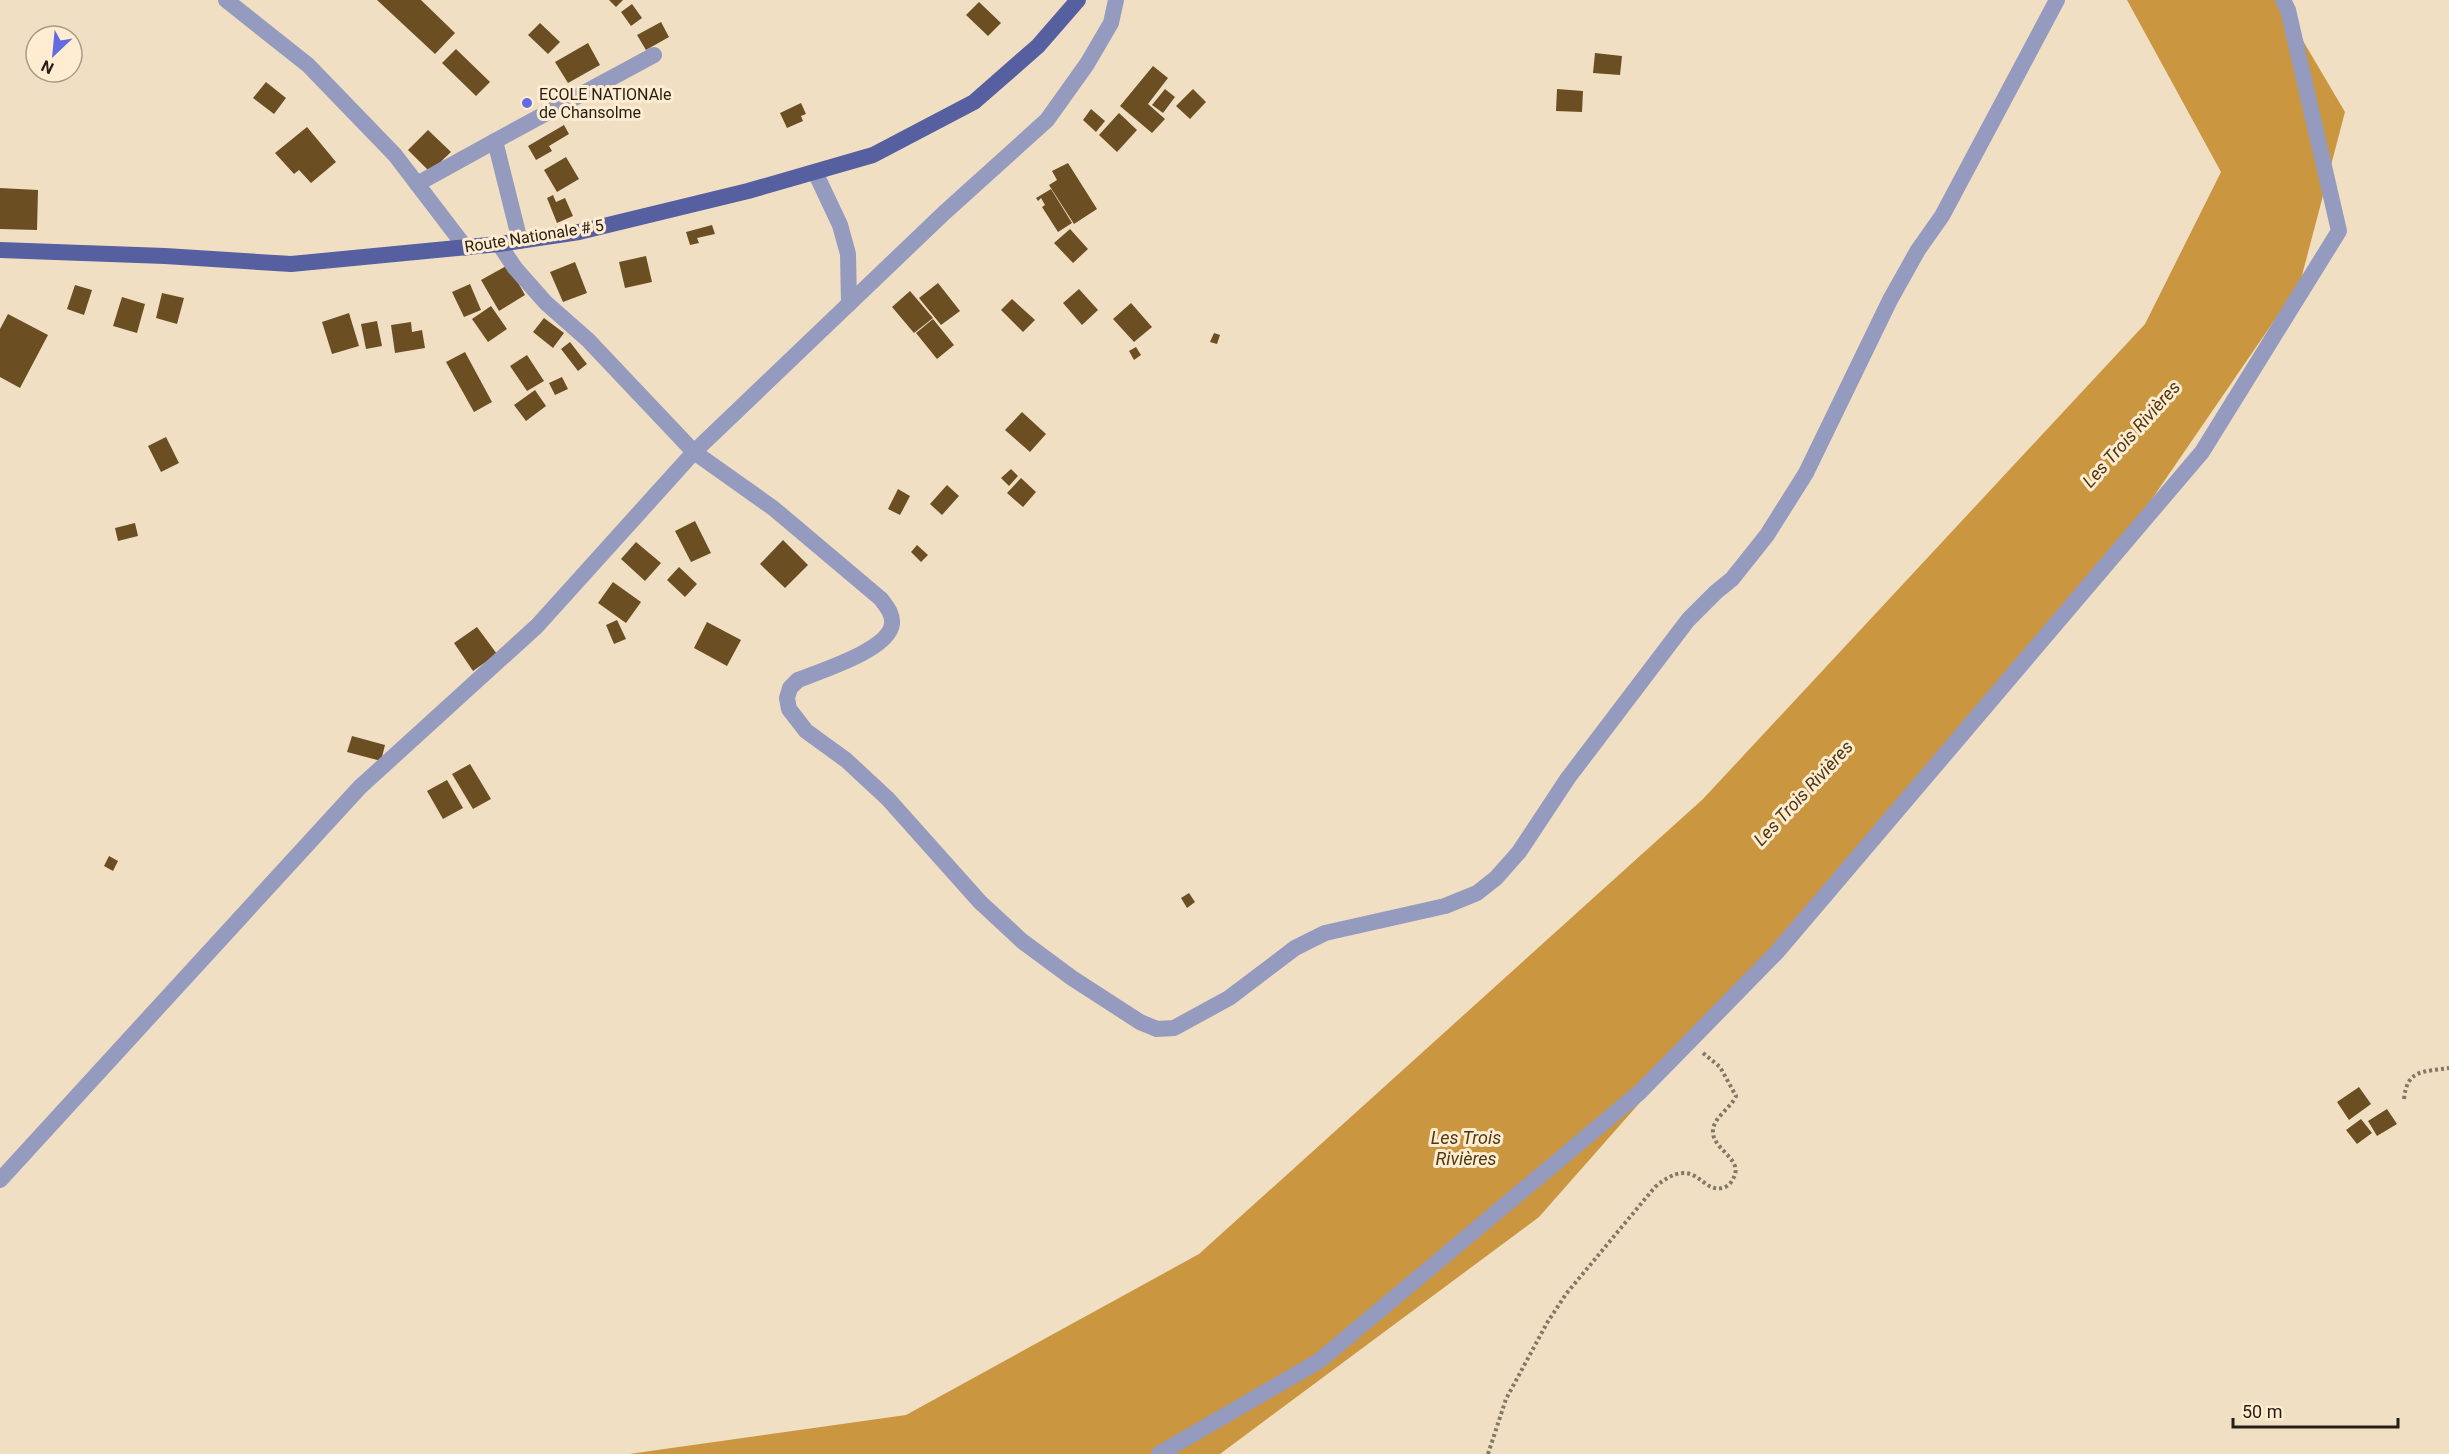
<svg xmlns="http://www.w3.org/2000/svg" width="2449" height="1454" viewBox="0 0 2449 1454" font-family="Roboto,sans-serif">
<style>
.water{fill:#cb9640}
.building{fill:#6b4f22}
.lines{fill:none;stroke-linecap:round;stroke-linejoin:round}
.path{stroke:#837765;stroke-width:4;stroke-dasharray:3 3;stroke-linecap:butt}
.minor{stroke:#949bbf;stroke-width:16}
.primary{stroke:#565f9f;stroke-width:16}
.poi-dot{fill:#636be3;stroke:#ffecd1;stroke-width:2}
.labels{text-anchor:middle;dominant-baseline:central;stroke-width:6;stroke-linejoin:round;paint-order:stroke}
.poi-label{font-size:16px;fill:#241e14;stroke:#ffecd1;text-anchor:start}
.street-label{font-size:16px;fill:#241e14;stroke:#ffecd1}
.water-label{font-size:18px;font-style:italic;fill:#4e3814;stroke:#ffecd1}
</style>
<rect width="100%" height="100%" fill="#f1dfc4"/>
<!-- water -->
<path class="water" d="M2127 0H2279L2345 112 2300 283 2082 601 1539 1217 1220 1454H629L906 1415 1199 1254 1703 799 2145 324 2221 172Z"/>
<!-- building -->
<g class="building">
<path d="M377 0H421L455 33 435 54Z"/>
<path d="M609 0H623L616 7Z"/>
<path d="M979 2 1001 23 988 36 966 15Z"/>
<path d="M632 4 642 18 631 26 621 12Z"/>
<path d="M661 22 669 37 646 50 637 35Z"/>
<path d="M540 23 560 42 548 54 528 35Z"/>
<path d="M588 43 600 65 568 83 555 62Z"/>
<path d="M456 49 490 82 476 96 442 63Z"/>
<path d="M1595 53 1622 56 1620 75 1593 73Z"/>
<path d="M1153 66 1168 78 1148 104 1165 119 1152 133 1120 106Z"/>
<path d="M266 82 286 98 274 114 253 98Z"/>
<path d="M1165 89 1175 97 1163 113 1152 105Z"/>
<path d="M1193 89 1206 102 1190 119 1176 106Z"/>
<path d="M1557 89 1583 91 1582 112 1556 111Z"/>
<path d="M801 103 806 114 801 116 803 121 787 128 780 113Z"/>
<path d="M1091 109 1105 121 1096 132 1083 120Z"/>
<path d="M1119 113 1137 130 1117 152 1099 135Z"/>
<path d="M564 125 569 134 549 146 552 151 536 160 528 146Z"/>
<path d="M307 127 336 162 311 183 299 170 294 174 275 153Z"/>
<path d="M428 130 451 152 430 172 408 150Z"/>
<path d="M566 157 579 179 557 192 544 170Z"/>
<path d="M1068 163 1097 209 1074 224 1049 185 1057 180 1052 171Z"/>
<path d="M0 188 38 190 37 230 0 229Z"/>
<path d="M1051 189 1072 223 1058 232 1042 207 1045 205 1041 198 1038 201 1036 198Z"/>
<path d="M553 195 556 202 565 198 573 216 557 223 547 198Z"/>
<path d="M712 225 715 234 697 238 699 243 690 245 686 232Z"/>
<path d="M1070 229 1088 249 1073 263 1054 243Z"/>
<path d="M646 256 652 282 625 288 619 262Z"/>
<path d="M575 262 587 293 563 302 550 272Z"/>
<path d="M508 265 525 295 499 311 481 280Z"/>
<path d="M938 283 960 311 941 325 919 298Z"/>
<path d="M470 284 481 310 464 317 452 292Z"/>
<path d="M75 285 92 290 84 315 67 309Z"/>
<path d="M1079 289 1098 310 1082 325 1063 303Z"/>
<path d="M910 291 933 318 914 333 892 307Z"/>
<path d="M162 293 184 298 177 324 156 318Z"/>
<path d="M122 297 145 304 137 333 113 326Z"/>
<path d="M1012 299 1035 320 1023 332 1001 310Z"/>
<path d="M1131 303 1152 327 1134 342 1113 319Z"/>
<path d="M491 306 507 329 488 342 472 319Z"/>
<path d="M349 313 359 346 332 354 322 322Z"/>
<path d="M8 314 48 335 20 388 0 377V329Z"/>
<path d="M544 318 564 333 553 348 533 332Z"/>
<path d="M933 319 954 345 937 359 916 333Z"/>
<path d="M377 321 382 346 366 349 361 324Z"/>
<path d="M411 322 412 332 422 330 425 348 395 353 391 325Z"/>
<path d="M1214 333 1220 335 1217 344 1210 342Z"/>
<path d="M570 342 587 364 578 371 561 349Z"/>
<path d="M1136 347 1141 355 1134 360 1129 351Z"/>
<path d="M465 352 492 402 474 412 446 362Z"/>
<path d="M527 355 544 381 527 391 510 366Z"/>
<path d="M562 377 568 389 555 395 549 383Z"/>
<path d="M535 390 546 406 526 421 514 405Z"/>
<path d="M1022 412 1046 434 1030 452 1005 430Z"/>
<path d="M166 437 179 463 161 472 148 446Z"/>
<path d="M1011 469 1018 476 1009 486 1001 478Z"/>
<path d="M1021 478 1036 492 1023 507 1007 493Z"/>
<path d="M947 485 959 496 942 515 930 504Z"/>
<path d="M898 489 910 496 900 515 888 509Z"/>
<path d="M695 521 711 553 691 562 675 531Z"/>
<path d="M135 523 138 536 118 541 115 528Z"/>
<path d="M783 540 808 565 785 588 760 564Z"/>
<path d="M636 542 661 563 645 581 621 559Z"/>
<path d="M917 545 928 555 921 562 911 552Z"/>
<path d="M679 567 697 584 685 597 667 580Z"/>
<path d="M613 582 641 602 626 623 598 603Z"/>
<path d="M617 620 626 639 614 644 606 625Z"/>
<path d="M707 622 741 640 727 666 694 648Z"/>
<path d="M477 627 497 654 473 671 454 643Z"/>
<path d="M352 736 385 745 381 761 347 752Z"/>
<path d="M470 764 491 799 473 809 452 774Z"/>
<path d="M447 780 463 808 443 819 427 791Z"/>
<path d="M109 856 118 861 113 871 104 866Z"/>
<path d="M1189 893 1195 902 1187 908 1181 898Z"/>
<path d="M2359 1087 2371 1104 2349 1120 2337 1102Z"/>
<path d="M2387 1109 2397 1124 2377 1136 2368 1121Z"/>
<path d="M2361 1119 2372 1133 2357 1144 2346 1130Z"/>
</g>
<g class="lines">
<!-- path -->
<g class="path">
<path d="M2404 1099C2407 1069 2423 1072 2449 1068"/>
<path d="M1488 1454 1506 1399 1547 1323 1566 1294 1655 1187C1698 1151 1700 1197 1725 1187 1729 1186 1732 1181 1734 1177 1743 1158 1711 1149 1713 1130 1714 1117 1731 1108 1736 1096L1720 1067 1703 1053"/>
</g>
<!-- minor -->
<g class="minor">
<path d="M226 0 308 65 395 155 466 248"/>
<path d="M815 172 840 225 848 254 849 304"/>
<path d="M417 184 495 141"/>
<path d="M520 241 495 141 654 55"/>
<path d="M499 244 515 268 546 303 588 340 694 452 773 508 881 599C887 607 893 614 892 624 889 650 820 671 798 680L790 688 787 698 789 709 806 731 846 760 888 799 980 902 1022 941 1072 978 1140 1022 1157 1029 1174 1028 1229 998 1295 948 1325 933 1445 906 1477 893 1496 878 1519 852 1568 778 1688 620 1716 592 1732 579 1767 535 1806 473 1890 300 1918 250 1942 216 2057 0"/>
<path d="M0 1180 360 787 537 626 694 452 944 213 1047 120 1087 64 1111 23 1116 0"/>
<path d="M1159 1454 1319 1361 1640 1092 1777 952 2202 452 2339 231 2288 10 2283 0"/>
</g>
<!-- primary -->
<path class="primary" d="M0 250 165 256 291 264 499 244 579 232 748 191 873 155 974 102 1038 46 1078 0"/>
</g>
<!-- markers -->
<circle class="poi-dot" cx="527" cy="103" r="6"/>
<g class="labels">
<!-- poi labels -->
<g class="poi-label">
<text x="539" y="94">ECOLE NATIONAle<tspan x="539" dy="18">de Chansolme</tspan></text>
</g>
<!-- street labels -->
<g class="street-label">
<text transform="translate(534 236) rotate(-9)">Route Nationale # 5</text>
</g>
<!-- water labels -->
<g class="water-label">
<text transform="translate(2131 434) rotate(-48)">Les Trois Rivières</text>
<text transform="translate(1803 793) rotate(-47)">Les Trois Rivières</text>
<text x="1466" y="1137">Les Trois<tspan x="1466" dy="21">Rivières</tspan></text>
</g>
</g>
<!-- north arrow -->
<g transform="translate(54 54) rotate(206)"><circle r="28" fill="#ffecd1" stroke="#a79a85" stroke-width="1.5"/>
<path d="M0-4.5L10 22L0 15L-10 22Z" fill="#636be3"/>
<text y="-9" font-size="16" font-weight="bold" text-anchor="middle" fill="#241e14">N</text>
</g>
<!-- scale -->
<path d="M2233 1418v9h165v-9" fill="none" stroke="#241e14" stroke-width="3"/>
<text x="2242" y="1418" font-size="18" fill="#241e14" stroke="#ffecd1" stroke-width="4.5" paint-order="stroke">50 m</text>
</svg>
